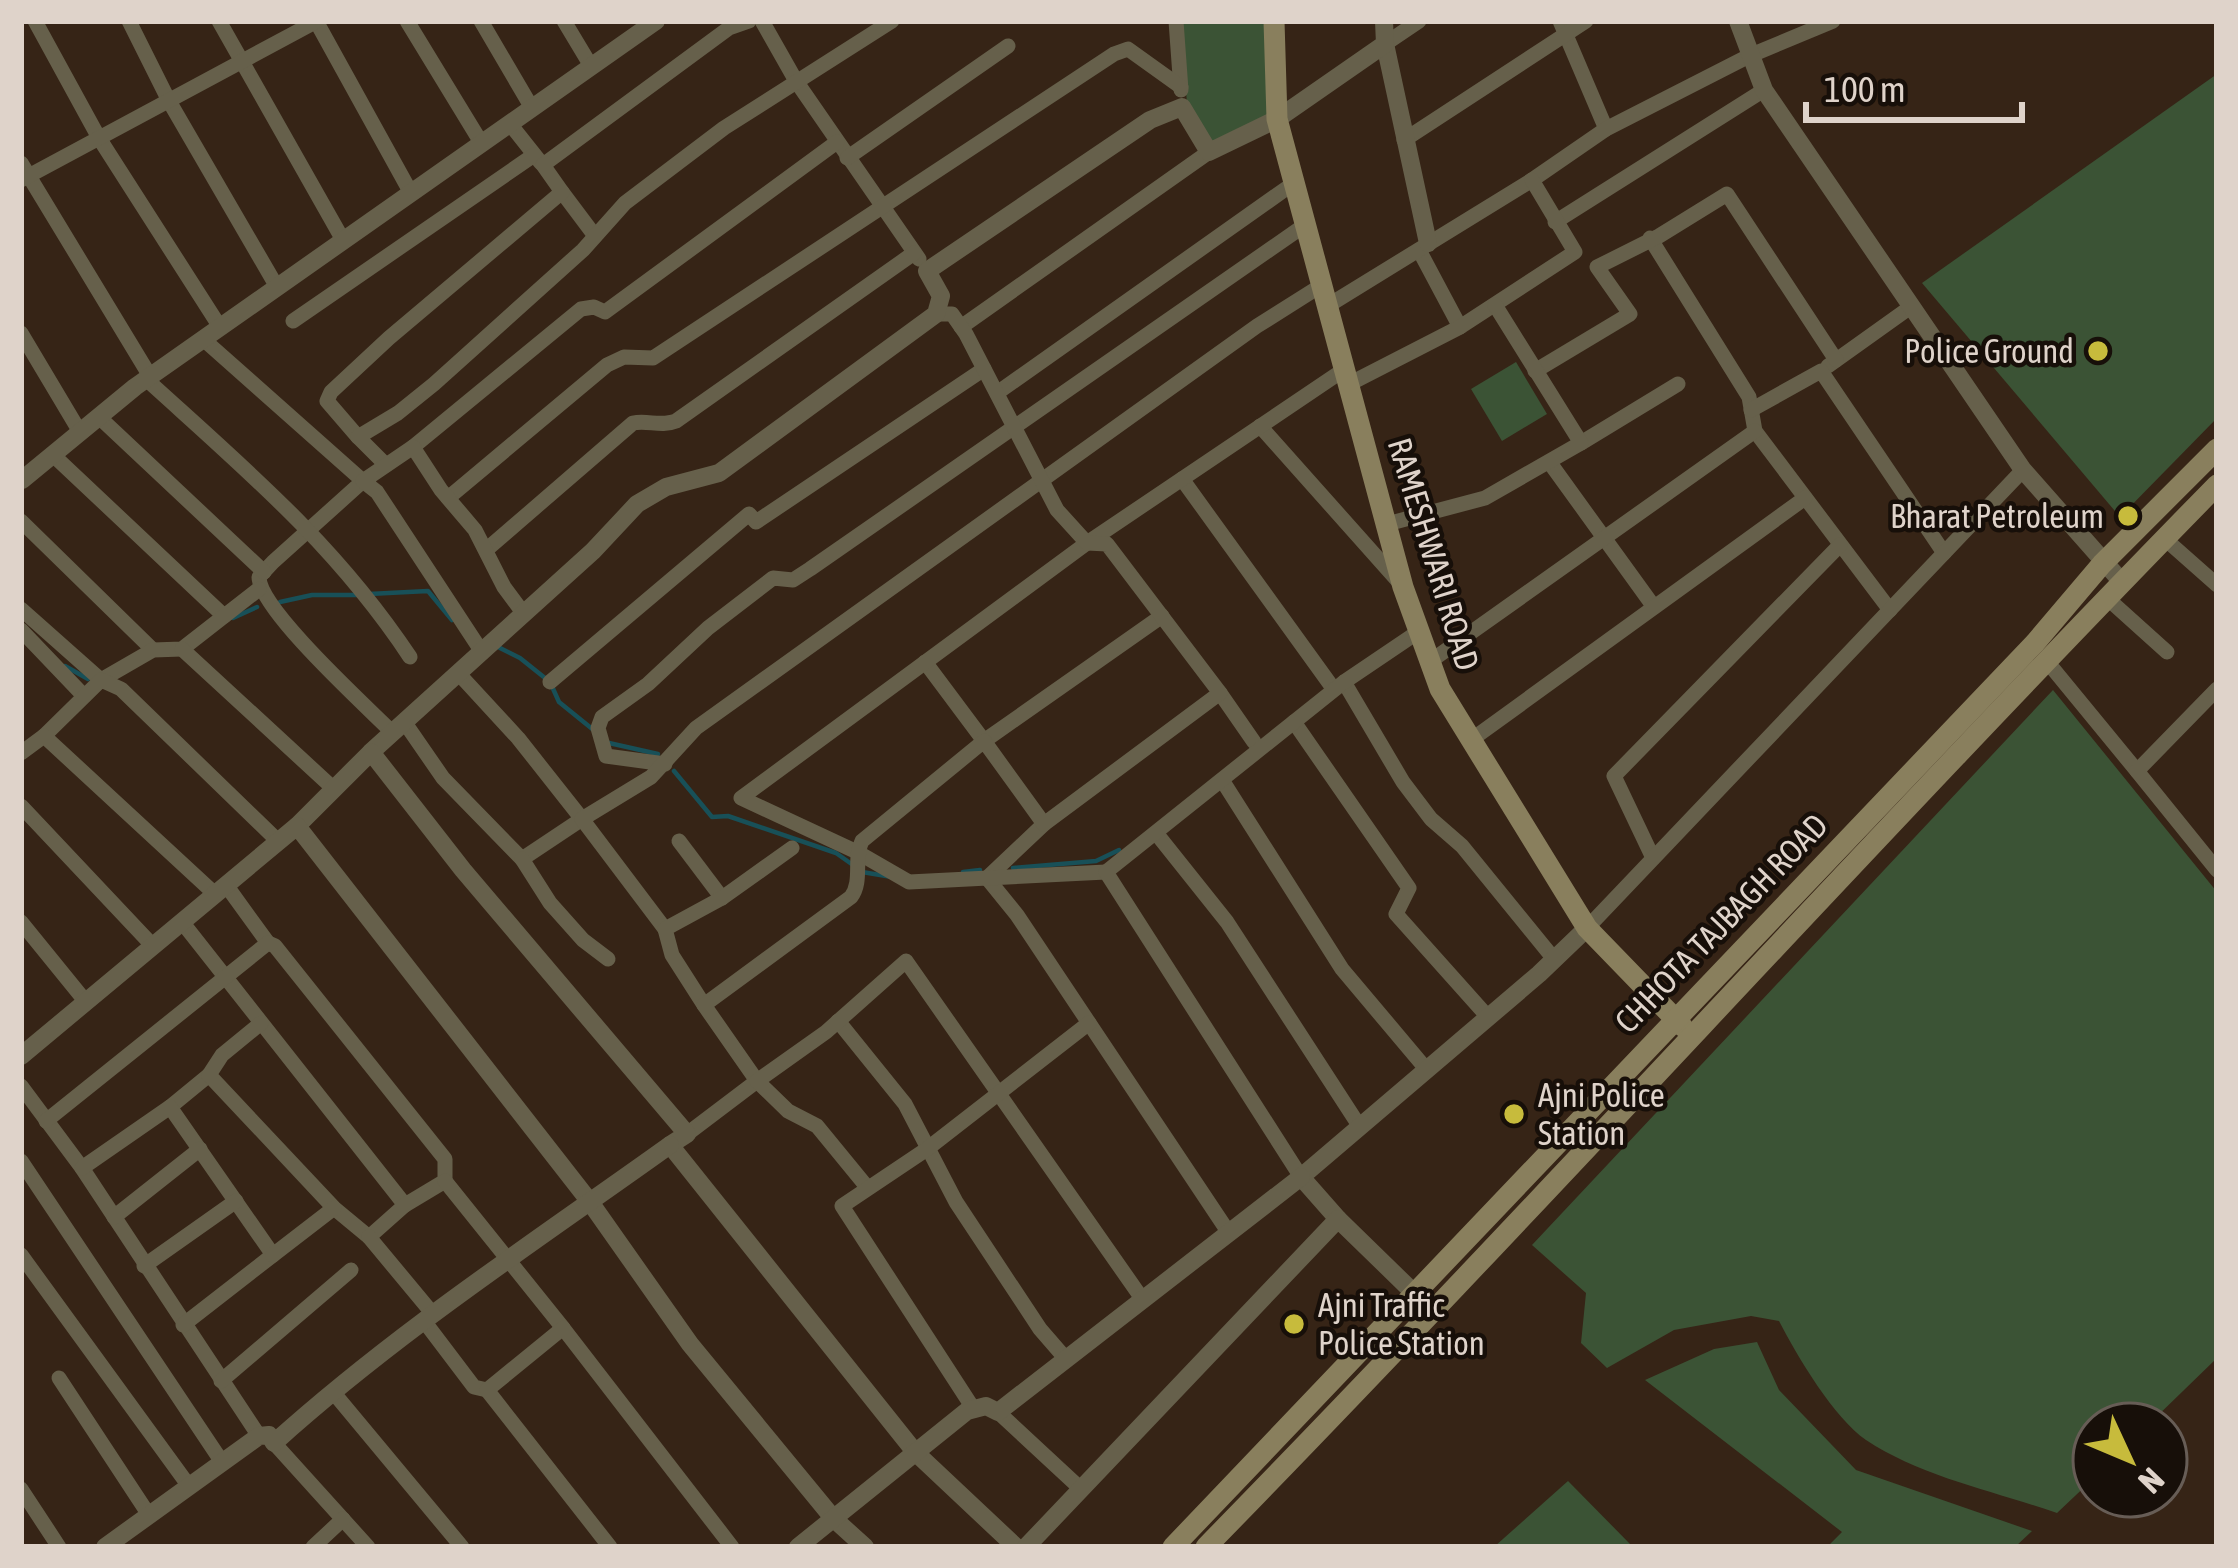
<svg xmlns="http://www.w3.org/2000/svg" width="2238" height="1568" viewBox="0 0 2238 1568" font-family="'Asap Condensed',sans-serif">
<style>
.green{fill:#3b5335}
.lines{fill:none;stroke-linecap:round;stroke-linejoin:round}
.stream{stroke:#185058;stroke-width:4.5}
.minor{stroke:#66604b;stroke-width:15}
.tertiary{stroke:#66604b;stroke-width:18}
.secondary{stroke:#897f5d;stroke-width:21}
.poi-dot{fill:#c7bb3c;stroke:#170f09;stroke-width:4.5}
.labels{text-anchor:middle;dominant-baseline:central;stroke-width:9;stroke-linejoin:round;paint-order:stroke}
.poi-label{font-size:33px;fill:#dfd3ca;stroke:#170f09;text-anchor:end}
.street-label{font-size:33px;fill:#dfd3ca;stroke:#170f09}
</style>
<rect width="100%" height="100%" fill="#362416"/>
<!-- green -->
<g class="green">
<path d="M1181 21H1266L1271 116 1210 145 1187 104Z"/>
<path d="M2217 74V418L2120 517 1922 283Z"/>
<path d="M1516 362 1547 414 1502 441 1471 389Z"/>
<path d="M2053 690 2217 892V1358L2149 1424H2094V1478L2057 1513C1994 1491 1922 1477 1866 1440 1834 1418 1797 1356 1779 1321L1751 1316 1674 1330 1607 1368 1581 1343 1586 1293 1532 1245Z"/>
<path d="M1757 1342 1779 1390 1856 1470 2032 1531 2015 1547H1827L1842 1532 1645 1380 1714 1349Z"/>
<path d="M1568 1481 1633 1547H1494Z"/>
</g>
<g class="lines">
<!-- stream -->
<g class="stream">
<path d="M369 594 428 591 452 620"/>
<path d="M280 602 312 595H358"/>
<path d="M233 618 257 607"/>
<path d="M498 647 520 658 550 682 559 702 596 732"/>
<path d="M65 666 88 679"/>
<path d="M609 743 658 754"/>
<path d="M674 771 712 817 728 816 836 853 853 865"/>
<path d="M1013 868 1096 861 1119 850"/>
<path d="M862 872 892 877"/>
<path d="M963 872 980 870"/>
</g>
<!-- minor -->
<g class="minor">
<path d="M35 21 99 138 220 327"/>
<path d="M129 21 169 101 277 287"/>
<path d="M219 21 343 240"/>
<path d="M316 21 411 193"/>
<path d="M407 21 482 144"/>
<path d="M481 21 532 108"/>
<path d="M564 21 591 66"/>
<path d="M762 21 796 81 919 259"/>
<path d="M1176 21 1181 90"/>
<path d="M1560 21 1606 129"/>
<path d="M1385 44 1419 21"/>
<path d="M510 124 541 163"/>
<path d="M1404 140 1586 21"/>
<path d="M847 158 1008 46"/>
<path d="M21 163 150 376"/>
<path d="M21 180 317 21"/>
<path d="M562 192 595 236"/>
<path d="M1555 222 1764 90"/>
<path d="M1650 238 1749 397 1755 431 1890 610"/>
<path d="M1419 250 1460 327"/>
<path d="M1329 305 1532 180 1606 129 1749 56 1833 21"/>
<path d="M293 321 534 155"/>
<path d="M961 327 1209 152"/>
<path d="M21 333 80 432"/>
<path d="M203 339 363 481 273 562 259 577C259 609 366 706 393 733"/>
<path d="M1828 366 1912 306"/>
<path d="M1535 371 1630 314 1597 267 1659 236 1727 194 1836 360"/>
<path d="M146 379C245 469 335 544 410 657"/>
<path d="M1349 384 1460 327 1575 252 1532 180"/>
<path d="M997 393 1294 183"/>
<path d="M1751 410 1821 371 1944 553"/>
<path d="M99 417 264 572"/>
<path d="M1260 426 1398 581"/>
<path d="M358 437 327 401 331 392 389 338 562 192 543 165 729 28 749 21"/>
<path d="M1581 443 1678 384"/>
<path d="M413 447 581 309 594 307 605 312 837 142"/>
<path d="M53 455 224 616"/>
<path d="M1550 463 1654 607"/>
<path d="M386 465 358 437 398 413 434 384 583 250 625 203 724 128 892 21"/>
<path d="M1182 479 1330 684"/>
<path d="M448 498 607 365 624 357 653 358 1114 54 1128 49 1181 87"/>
<path d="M21 521 153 650"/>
<path d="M1387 524 1485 498 1581 443 1495 305"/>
<path d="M2165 539 2217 585"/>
<path d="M486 550 633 423C648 420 661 427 676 421L914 253"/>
<path d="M2107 598 2167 652"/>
<path d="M21 609 101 680 153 650 182 649 259 589"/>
<path d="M21 630 84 696"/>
<path d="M182 649 334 789"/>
<path d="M482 652 377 492 363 481 413 447 441 490 475 530 504 587 524 614"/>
<path d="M2045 659 2137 771"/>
<path d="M925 662 984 741 1162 616"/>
<path d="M1428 663 1755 431"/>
<path d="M550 682 749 514 756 522 984 369"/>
<path d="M1344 682 1403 782 1431 819 1462 846 1554 959"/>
<path d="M2217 689 2137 771 2217 870"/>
<path d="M1220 693 1254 742"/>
<path d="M1294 722 1409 888 1396 914 1488 1017"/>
<path d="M405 723 443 778 522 859 582 819 518 738 459 674"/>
<path d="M44 736 101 680 121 689 279 842"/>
<path d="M1471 740 1805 498"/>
<path d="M21 753 44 736 215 894"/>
<path d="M665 764 606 756 598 728 602 717 648 684 708 628 773 578 793 580 810 569 1305 225"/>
<path d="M1222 780 1342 969 1427 1070"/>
<path d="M21 806 153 946"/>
<path d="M1044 824 987 878 1017 915 1229 1233"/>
<path d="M1156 833 1227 922 1360 1127"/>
<path d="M679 841 722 898"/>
<path d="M1653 858 1614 776 1840 545"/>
<path d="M522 859 550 903 583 940 608 959"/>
<path d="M1106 872 909 882 857 852 741 798 1087 543 1345 369"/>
<path d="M226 885 268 943"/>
<path d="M21 922 86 1002"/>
<path d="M182 922 405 1205"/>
<path d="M1587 928 2023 470"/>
<path d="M665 929 582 819 651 777 696 728 1257 326 1322 285"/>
<path d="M704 1005 672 955 665 929 722 898 792 848"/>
<path d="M838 1021 905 1104 956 1202 1040 1329 1066 1359"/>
<path d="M21 1086 82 1168 259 1436"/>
<path d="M170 1107 209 1075"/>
<path d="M46 1121 268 943 275 946 445 1159V1181L405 1205 369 1237 334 1208 209 1075 222 1055 261 1023"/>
<path d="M687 1134 757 1081 704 1005 851 897C863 881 853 859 862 841L984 741 1044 824 1220 693 1107 544 1087 543 1057 510 966 334 952 314H936"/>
<path d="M21 1161 222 1462"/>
<path d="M82 1168 170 1107 273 1255 183 1325"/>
<path d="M1301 1177 1106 872 1344 682 1418 632"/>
<path d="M445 1181 563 1328"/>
<path d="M867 1187 817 1126 788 1111 757 1081 826 1032 906 961 1143 1300"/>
<path d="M114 1217 200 1149"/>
<path d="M369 1237 433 1314"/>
<path d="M21 1255 189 1486"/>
<path d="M273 1255 334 1208"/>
<path d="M144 1266 236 1201"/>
<path d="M424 1321 474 1387 487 1390"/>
<path d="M59 1378 149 1515"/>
<path d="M221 1381 351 1270"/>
<path d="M333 1392 462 1547"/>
<path d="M973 1408 842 1206 927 1149 1089 1023"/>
<path d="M998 1412 1081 1489"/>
<path d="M274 1443 368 1547"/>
<path d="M21 1489 59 1547"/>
<path d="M313 1547 343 1519"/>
<path d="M610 1547 487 1390 563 1328 732 1547"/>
</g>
<!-- tertiary -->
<g class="tertiary">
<path d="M1738 21 1764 90 2023 470 2122 582"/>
<path d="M1385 44 1428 243"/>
<path d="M22 480 135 387 656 21"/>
<path d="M371 752 593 551 637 504 666 487 719 473 936 314 941 296 927 271 1150 120 1182 107 1209 152 1277 119 1385 44 1384 21"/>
<path d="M297 826 371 752 463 870 687 1134 670 1145 915 1452 1016 1547"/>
<path d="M21 1056 297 826 590 1202 690 1344 833 1518 865 1547"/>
<path d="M1338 1219 1301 1177 1539 974 1587 928"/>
<path d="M105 1547 259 1436 269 1435 274 1443C397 1332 536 1241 670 1145"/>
<path d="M798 1547 967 1411 986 1406 998 1412 1301 1177"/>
<path d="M1026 1547 1338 1219 1414 1293"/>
</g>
<!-- secondary -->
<g class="secondary">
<path d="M1274 21 1277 119 1403 587 1440 689 1587 928 1682 1026"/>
<path d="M1173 1547 2035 643 2102 564 2217 449"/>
<path d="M1206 1547C1548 1197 1875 834 2217 485"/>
</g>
</g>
<!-- markers -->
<g class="poi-dot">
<circle cx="2098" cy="351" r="12"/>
<circle cx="2128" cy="516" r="12"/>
<circle cx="1514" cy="1114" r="12"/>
<circle cx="1294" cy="1324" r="12"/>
</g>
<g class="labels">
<!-- poi labels -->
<g class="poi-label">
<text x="2074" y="351">Police Ground</text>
<text x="2104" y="516">Bharat Petroleum</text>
<text x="1538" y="1095" text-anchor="start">Ajni Police<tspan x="1538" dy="38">Station</tspan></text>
<text x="1318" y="1305" text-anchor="start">Ajni Traffic<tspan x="1318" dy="38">Police Station</tspan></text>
</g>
<!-- street labels -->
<g class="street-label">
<text transform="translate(1434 554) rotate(73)">RAMESHWARI ROAD</text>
<text transform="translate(1721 923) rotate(-46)">CHHOTA TAJBAGH ROAD</text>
</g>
</g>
<!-- border -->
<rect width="2238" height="1568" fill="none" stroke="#dfd3ca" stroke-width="48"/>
<!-- north arrow -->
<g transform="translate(2130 1460) rotate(134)"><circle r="57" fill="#170f09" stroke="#675d56" stroke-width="3"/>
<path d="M0-9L21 45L0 30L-21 45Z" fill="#c7bb3c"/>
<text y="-18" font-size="33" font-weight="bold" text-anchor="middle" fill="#dfd3ca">N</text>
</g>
<!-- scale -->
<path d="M1806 102v18h216v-18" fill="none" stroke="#dfd3ca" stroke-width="6"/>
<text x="1824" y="102" font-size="36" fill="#dfd3ca" stroke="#170f09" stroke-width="9" paint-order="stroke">100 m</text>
</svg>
